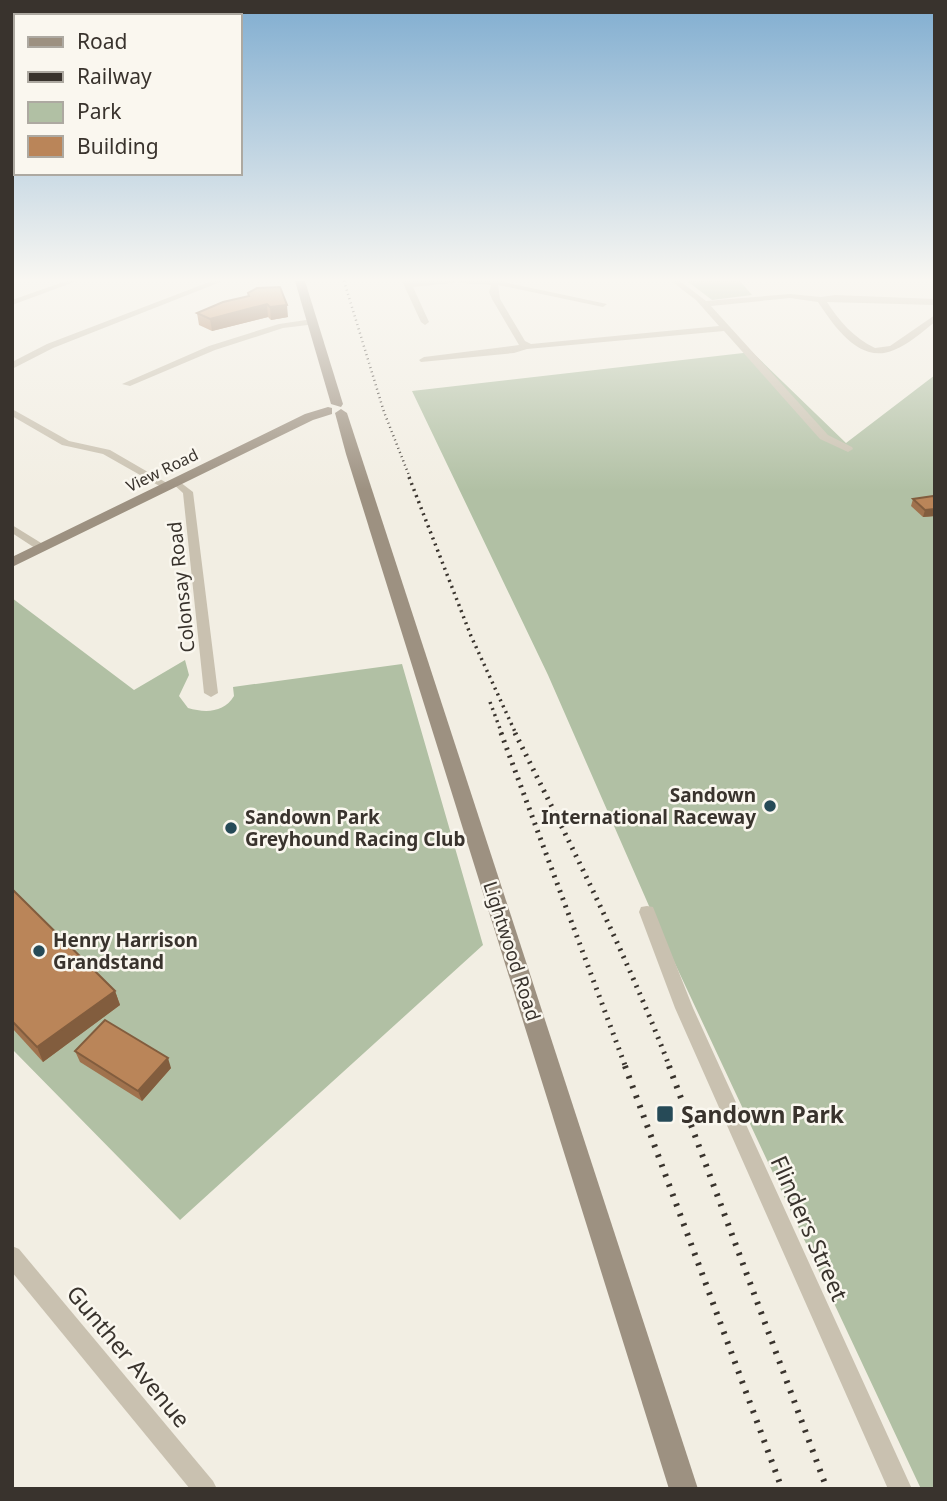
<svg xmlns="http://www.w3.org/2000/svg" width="947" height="1501" viewBox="0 0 947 1501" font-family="'Noto Sans',sans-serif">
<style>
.green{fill:#b1c0a4}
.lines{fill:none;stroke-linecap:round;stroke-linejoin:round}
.street{fill:#c9c1b0;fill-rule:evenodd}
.secondary{fill:#9d9181;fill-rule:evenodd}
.rail-far3{stroke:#39332d;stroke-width:2.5;stroke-dasharray:1 3.5;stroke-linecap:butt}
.rail-far2{stroke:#39332d;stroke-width:3.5;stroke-dasharray:2 4.5;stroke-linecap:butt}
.rail-far1{stroke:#39332d;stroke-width:5;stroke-dasharray:2 6;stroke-linecap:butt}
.rail{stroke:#39332d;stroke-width:6;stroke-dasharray:2.5 8;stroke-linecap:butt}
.wall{fill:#a0724d}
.shaded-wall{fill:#825d3e}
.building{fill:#ba8559;stroke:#825d3e;stroke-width:2}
.poi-dot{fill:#264a57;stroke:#faf7ef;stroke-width:2.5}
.labels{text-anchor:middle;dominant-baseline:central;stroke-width:5;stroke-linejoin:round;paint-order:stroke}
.far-street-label{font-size:16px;fill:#39332d;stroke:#faf7ef}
.street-label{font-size:19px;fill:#39332d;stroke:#faf7ef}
.poi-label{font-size:19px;font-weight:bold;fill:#39332d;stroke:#faf7ef;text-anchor:start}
.near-poi-label{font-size:23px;font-weight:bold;fill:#39332d;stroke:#faf7ef;text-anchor:start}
.near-street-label{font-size:23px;fill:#39332d;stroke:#faf7ef}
</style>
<rect width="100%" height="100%" fill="#f2eee3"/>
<!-- green -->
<g class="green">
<path d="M687 281H740L752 295 712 300Z"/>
<path d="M752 352 846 443 935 375V1489H921L663 938 548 675 412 391Z"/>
<path d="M12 598 134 690 185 660 189 675 179 696 188 708C205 713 224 713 234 696L233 687 402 664 483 945 180 1220 12 1049Z"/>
</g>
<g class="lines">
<!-- street -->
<g class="street">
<path d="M66 281H77L12 305V300Z"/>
<path d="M212 281H223L53 348 12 369V362L47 344Z"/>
<path d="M402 281H505L508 283 607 304 603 307 498 285 500 299 525 341 531 344 719 326 696 300 671 281H680L706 301 790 294 821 297 835 295 935 299V305L827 302C839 321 854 338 875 348L890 346 935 315V322C922 332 909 344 894 350 860 365 834 326 818 302L790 298 711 306 828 435 852 447 853 449 848 452 820 439 724 331 527 349 514 353 421 362 419 360 424 357 519 345 492 299 489 292 491 285 461 283 457 281 453 283 413 287 429 322 425 325 421 322Z"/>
<path d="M313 319 316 320V324L283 328 215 350 130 386 122 384 209 346 279 324Z"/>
<path d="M12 409 69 441 110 450 172 486 171 488H163L103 454 62 445 12 416Z"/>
<path d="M176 479 193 492 218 693 211 697 204 693 183 493 171 482Z"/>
<path d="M12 525 46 546V550H38L12 533Z"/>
<path d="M647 906 653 907 655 912 693 1008 912 1489H888L675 1008 639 912 641 907Z"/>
<path d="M12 1246 19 1249 213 1481 217 1489H190L12 1272Z"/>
</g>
<!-- secondary -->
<g class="secondary">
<path d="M295 281H305L343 404 341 407 331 404Z"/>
<path d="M328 407 332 408V414L313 420 12 567V557L305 414Z"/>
<path d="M341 409 347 413 698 1489H669L346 454 335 413Z"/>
</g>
<!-- rail-far3 -->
<path class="rail-far3" d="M344 281 384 412 410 478"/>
<!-- rail-far2 -->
<g class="rail-far2">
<path d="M409 477 471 636 516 734"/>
<path d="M490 702 502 734"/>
</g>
<!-- rail-far1 -->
<g class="rail-far1">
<path d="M501 733 626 1068"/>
<path d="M515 733C570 843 626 953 670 1068"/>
</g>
<!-- rail -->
<g class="rail">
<path d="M625 1066 782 1489"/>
<path d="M669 1066 827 1489"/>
</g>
</g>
<!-- wall -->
<g class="wall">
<path d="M248 293 288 317 271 320 268 317 212 331 199 325 197 313 248 296Z"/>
<path d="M935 497V516L923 517 911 506 913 499Z"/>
<path d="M12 889 115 991 120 1005 43 1062 12 1028Z"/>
<path d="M75 1051 171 1068 142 1101 80 1062Z"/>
</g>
<!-- shaded-wall -->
<g class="shaded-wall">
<path d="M267 304 268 317 212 331 210 319Z"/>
<path d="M287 305 288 317 271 320 270 307Z"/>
<path d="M935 509V516L923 517 925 510Z"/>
<path d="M115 991 120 1005 43 1062 37 1047Z"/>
<path d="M168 1058 171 1068 142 1101 138 1091Z"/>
</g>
<!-- building -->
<g class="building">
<path d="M280 287 287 305 270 307 267 304 210 319 197 313 223 302 249 296 248 293 257 288Z"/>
<path d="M933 496 935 497V509L925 510 913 499Z"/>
<path d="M12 889 115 991 37 1047 12 1021Z"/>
<path d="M105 1020 168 1058 138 1091 75 1051Z"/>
</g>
<!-- sky -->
<linearGradient id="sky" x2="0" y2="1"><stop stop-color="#80add0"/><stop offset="0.57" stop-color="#f9f7f2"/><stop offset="1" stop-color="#f9f7f2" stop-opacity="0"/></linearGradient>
<rect width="947" height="491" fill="url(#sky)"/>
<!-- markers -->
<g class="poi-dot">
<circle cx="770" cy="806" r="7"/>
<circle cx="231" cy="828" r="7"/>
<circle cx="39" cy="951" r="7"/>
<rect x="656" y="1105" width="18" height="18" rx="3.5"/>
</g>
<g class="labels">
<!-- far-street labels -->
<g class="far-street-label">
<text transform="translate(162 470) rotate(-26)">View Road</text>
</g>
<!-- street labels -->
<g class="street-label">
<text transform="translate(181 587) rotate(-96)">Colonsay Road</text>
<text transform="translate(512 951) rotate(72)">Lightwood Road</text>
</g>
<!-- poi labels -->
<g class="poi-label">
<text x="756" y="795" text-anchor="end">Sandown<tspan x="756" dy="22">International Raceway</tspan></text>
<text x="245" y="817">Sandown Park<tspan x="245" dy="22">Greyhound Racing Club</tspan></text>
<text x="53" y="940">Henry Harrison<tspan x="53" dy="22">Grandstand</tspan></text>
</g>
<!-- near-poi labels -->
<g class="near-poi-label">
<text x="681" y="1114">Sandown Park</text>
</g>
<!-- near-street labels -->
<g class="near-street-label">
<text transform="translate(810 1228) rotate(66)">Flinders Street</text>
<text transform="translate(129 1356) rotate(50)">Gunther Avenue</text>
</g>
</g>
<!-- border -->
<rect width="947" height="1501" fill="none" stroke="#39332d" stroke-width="28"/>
<!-- legend -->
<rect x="14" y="14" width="228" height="161" fill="#faf7ef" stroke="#ada9a1" stroke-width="2"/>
<rect x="28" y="37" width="35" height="10" fill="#9d9181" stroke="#ada9a1" stroke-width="2"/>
<text x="77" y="49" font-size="21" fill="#39332d">Road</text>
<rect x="28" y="72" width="35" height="10" fill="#39332d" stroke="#ada9a1" stroke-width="2"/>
<text x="77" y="84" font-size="21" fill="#39332d">Railway</text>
<rect x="28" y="102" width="35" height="21" fill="#b1c0a4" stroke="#ada9a1" stroke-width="2"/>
<text x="77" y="119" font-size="21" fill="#39332d">Park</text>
<rect x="28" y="136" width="35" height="21" fill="#ba8559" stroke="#ada9a1" stroke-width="2"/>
<text x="77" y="154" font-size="21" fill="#39332d">Building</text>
</svg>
